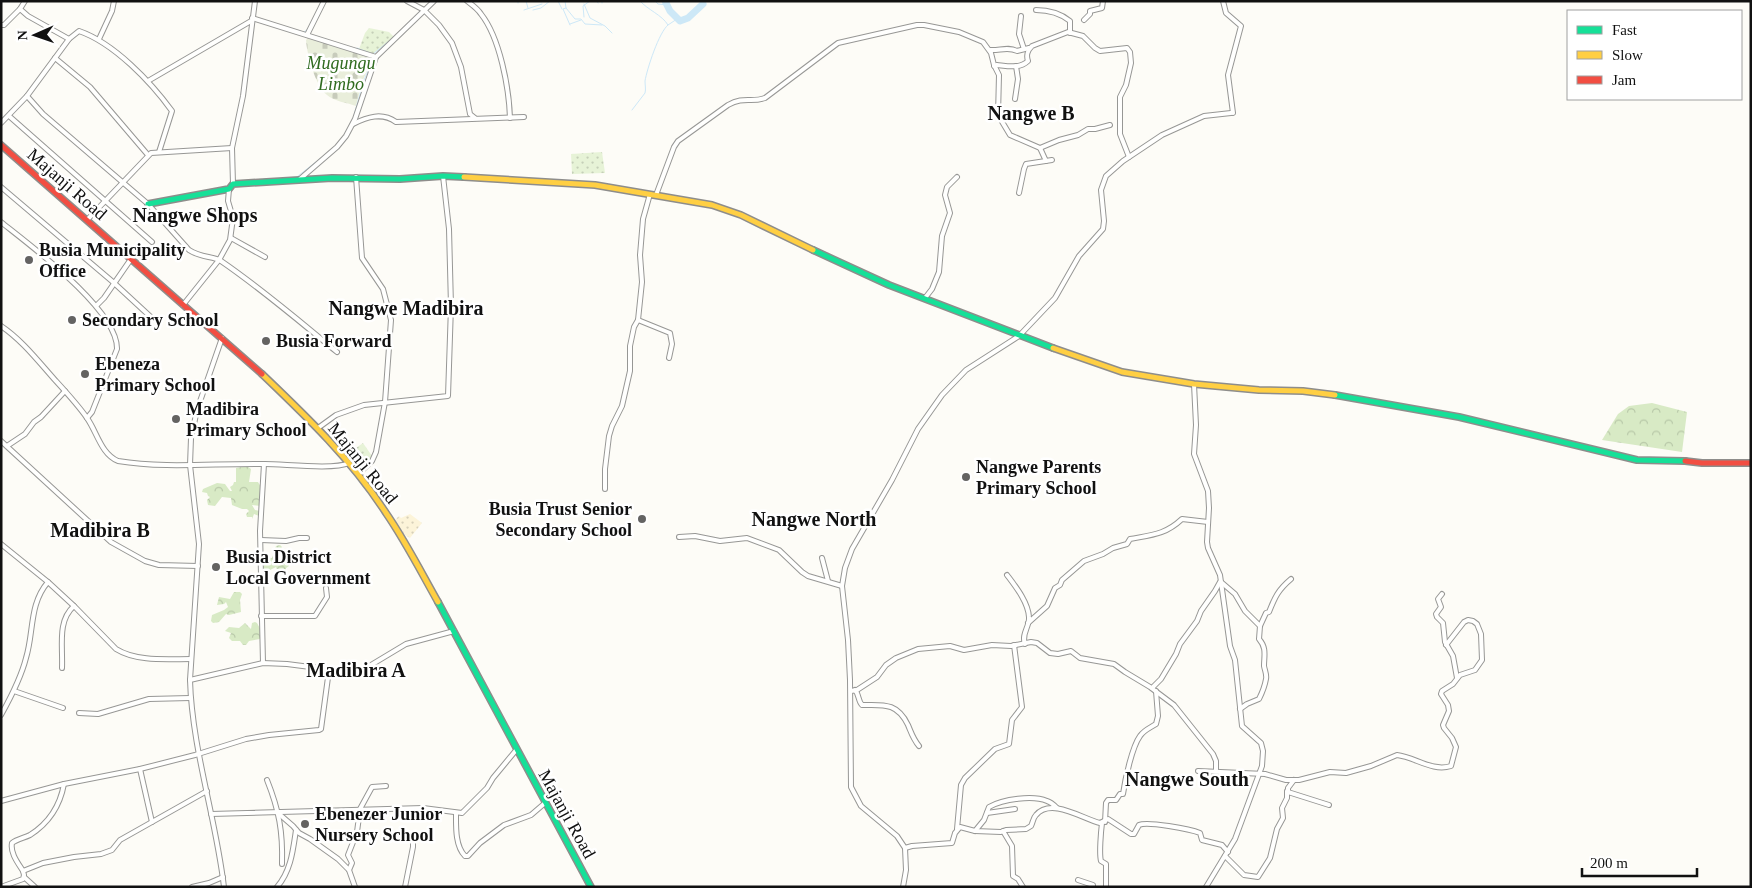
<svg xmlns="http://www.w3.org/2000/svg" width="1752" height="888" viewBox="0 0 1752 888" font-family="'Times New Roman',serif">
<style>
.grass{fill:url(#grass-dots)}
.forest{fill:url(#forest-crowns)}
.sand{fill:url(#sand-dots)}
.cemetery{fill:url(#cemetery-stones)}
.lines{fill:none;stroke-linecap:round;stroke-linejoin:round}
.stream{stroke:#cde8f7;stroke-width:1}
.river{stroke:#cde8f7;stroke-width:7}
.street-casing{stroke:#979795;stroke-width:6}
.fast-casing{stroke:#8e8d8b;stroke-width:8}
.slow-casing{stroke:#8e8d8b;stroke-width:8}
.jam-casing{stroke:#8e8d8b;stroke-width:8}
.street{stroke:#fffffe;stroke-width:4}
.fast{stroke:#16e098;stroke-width:5}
.slow{stroke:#ffcf43;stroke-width:5}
.jam{stroke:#f24e42;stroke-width:5}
.poi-dot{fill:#646362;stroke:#fff;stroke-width:2}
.labels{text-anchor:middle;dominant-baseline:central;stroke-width:5;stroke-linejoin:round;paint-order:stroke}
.park-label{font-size:18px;font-style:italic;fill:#2f6b1f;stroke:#fff}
.street-label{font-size:18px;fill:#111;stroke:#fff}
.poi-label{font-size:18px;font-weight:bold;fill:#111;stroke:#fff;text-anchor:start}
.quarter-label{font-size:20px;font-weight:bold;fill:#111;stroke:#fff}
</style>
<defs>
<pattern id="grass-dots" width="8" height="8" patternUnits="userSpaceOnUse" patternTransform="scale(1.25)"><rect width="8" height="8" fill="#e7f3d7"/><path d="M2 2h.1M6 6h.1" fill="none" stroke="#c5cfb8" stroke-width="1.8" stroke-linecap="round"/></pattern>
<pattern id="forest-crowns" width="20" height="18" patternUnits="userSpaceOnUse" patternTransform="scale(1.25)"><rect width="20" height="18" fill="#d8eac5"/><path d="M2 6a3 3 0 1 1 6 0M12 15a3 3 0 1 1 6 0" fill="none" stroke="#b8c8a8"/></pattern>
<pattern id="sand-dots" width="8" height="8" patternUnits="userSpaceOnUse" patternTransform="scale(1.25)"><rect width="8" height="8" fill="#fcf4d9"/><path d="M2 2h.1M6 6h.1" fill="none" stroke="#d7d0b9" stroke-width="1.8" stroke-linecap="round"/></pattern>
<pattern id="cemetery-stones" width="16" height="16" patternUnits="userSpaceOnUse" patternTransform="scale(1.25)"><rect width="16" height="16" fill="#e9eedb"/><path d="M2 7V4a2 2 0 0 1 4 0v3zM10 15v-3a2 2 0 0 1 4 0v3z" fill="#c7cbbb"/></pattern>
</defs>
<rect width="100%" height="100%" fill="#fdfcf7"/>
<!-- grass -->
<g class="grass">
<path d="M369 28 389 32 394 37 373 54 359 49 365 33Z"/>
<path d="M602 152 605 173 572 174 571 154Z"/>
<path d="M363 443 372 456 362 466 349 453Z"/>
</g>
<!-- forest -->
<g class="forest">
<path d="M1652 403 1687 412 1682 452 1602 440 1618 414 1629 406Z"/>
<path d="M247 466 251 469 249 482H258L261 487V506L252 505 255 510 260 511 259 516 254 514 252 519V517H247L246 514 249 511 247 509H242L232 505 231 498 222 497 215 506 208 505 207 500 210 497 208 496 207 493 202 492 203 489 217 483 225 484 230 491H232L230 487 233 485 234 482H236V468Z"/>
<path d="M280 545 282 547 276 554 277 558 280 559 284 551 286 550 285 561 289 564V566L286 568V574L284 575 278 573 276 567 270 570 263 569 265 557 272 558 276 546Z"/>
<path d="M234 592H240L242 594 240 600 241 612 229 615 226 614 219 622 213 623 211 621 212 615 224 610 228 607 226 602 224 604 217 605 219 597 230 599Z"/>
<path d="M255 622 257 623 263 634 260 639 249 641 246 645H243L240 641H232L229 638 231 633 225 631 229 627 239 628 245 623 251 629 252 623Z"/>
</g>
<!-- sand -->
<path class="sand" d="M410 514 422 523 410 538 405 535 395 520 399 516 401 518Z"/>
<!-- cemetery -->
<path class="cemetery" d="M308 38 373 58 363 80 356 106C348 103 333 101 327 95 315 85 307 55 306 40Z"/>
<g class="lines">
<!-- stream -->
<g class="stream">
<path d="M403 1 407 3"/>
<path d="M518 1V3"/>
<path d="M526 1 528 8"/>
<path d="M558 1 562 9"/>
<path d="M565 1 566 8 575 19H581L585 24 602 25"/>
<path d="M597 1 598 3"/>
<path d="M640 1C648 10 662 15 668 25L677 19"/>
<path d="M655 1 658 4 667 5"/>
<path d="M541 2V1"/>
<path d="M602 3V1"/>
<path d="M584 4 590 18 605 26 612 33"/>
<path d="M703 4 706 1"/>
<path d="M566 8 563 9 570 25"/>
<path d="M524 10 542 4"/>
<path d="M533 10 541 8 550 1"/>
<path d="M584 17 583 6 590 1"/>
<path d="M570 24 581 20"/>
<path d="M300 31 304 32 308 29"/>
<path d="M357 48 373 54 394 37"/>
<path d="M632 110 645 93C646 89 645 85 645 81 647 69 659 32 668 25"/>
<path d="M352 122 364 80 372 62V58"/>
<path d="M298 176 321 158"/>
</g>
<!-- river -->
<path class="river" d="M665 1 670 11 680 21 688 18 703 4"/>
<defs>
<g id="street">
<path d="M25 1 20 9 28 16 69 39 27 96 43 114 148 204 189 250C201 258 213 256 221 261 262 289 299 321 337 352"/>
<path d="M407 1 424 10 439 25 452 43 461 67 470 114 475 118"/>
<path d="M467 1C472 5 477 8 481 14 500 38 509 88 510 118"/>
<path d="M1223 1 1226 13 1241 26 1228 75 1233 113"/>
<path d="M1036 10C1049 10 1060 13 1070 21V33"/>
<path d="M1021 16 1019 34 1024 49"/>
<path d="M252 18 376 57 434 1"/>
<path d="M1084 20 1090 14V11L1102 8 1103 1"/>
<path d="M1 25H4L20 9"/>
<path d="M307 35 324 1"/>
<path d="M69 39 79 31C114 43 151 82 172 111L159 152"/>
<path d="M99 39 112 11 114 1"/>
<path d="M990 50C999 51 1008 46 1017 51L1029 48"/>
<path d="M55 58 90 87 148 155"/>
<path d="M994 66 997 65C1007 66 1020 69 1028 61 1026 55 1027 51 1032 46L1068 32 1083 36 1095 48 1100 51 1127 48 1130 52 1131 63 1126 85 1120 97V134L1129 157"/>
<path d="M148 81 251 21"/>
<path d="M1015 99 1018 79 1016 66"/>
<path d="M9 116 152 242"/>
<path d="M1 123 27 96"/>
<path d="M353 124C367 117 382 112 396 122L524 117"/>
<path d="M1040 148 1059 140 1078 135 1088 129H1095L1110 125"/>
<path d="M356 177 362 258 383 289 391 320 385 402 376 452 372 461 358 474"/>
<path d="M300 179 337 147 346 136 355 119 376 57"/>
<path d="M233 184 232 148 243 96 255 1"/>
<path d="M1 187 113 282 153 319"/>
<path d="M1019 193 1024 169 1026 164 1052 160"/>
<path d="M656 195 674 147 678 141 728 105C744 96 751 103 765 98L838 43 917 25H924L959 32 983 42 991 53 994 65 999 75 998 115 1010 135 1040 148 1046 161"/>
<path d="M87 220 151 153 232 148"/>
<path d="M1 222C31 246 118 310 117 349L92 412 87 418"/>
<path d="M231 238 265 257"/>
<path d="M925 298 932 289 939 272 942 236 950 213 945 195 947 187 957 177"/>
<path d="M97 305 104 298 131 259"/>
<path d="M183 305 219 260 230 240 233 218 228 201 229 189"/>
<path d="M638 320 670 333 672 344 669 358"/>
<path d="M1 326C22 340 38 361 55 380 66 392 78 405 87 418 97 432 101 454 118 461 166 469 216 463 265 464 285 464 333 470 349 463"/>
<path d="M222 338 197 410 191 438 190 465 199 544 190 680C192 749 216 818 224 887"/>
<path d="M1194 384 1196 425 1194 454 1208 491 1209 508 1207 542 1208 548 1220 575 1230 646 1235 660 1242 726 1261 743 1263 751 1262 766 1235 839 1206 887"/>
<path d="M318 428 336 415 364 405 448 396 451 306 449 229 443 176"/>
<path d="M1 441 111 542 145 561 159 565 198 566"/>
<path d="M7 446 25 434 34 422 41 417 65 391"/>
<path d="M605 489V469L609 436 612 426 622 406 630 371V346L634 327 638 320 642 282 640 255 643 219 650 194"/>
<path d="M679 537 695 536 720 541 747 538 779 550 802 572 808 576 842 586"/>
<path d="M261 540 286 541 299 538H307"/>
<path d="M1 544 48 582 74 606 116 649C137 662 167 659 191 659"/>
<path d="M822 558 828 581"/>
<path d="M1007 575C1016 587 1028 602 1029 617 1030 626 1021 634 1025 644"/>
<path d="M1221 582 1235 594 1245 611 1260 626"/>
<path d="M1442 594 1438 599 1441 607 1436 614 1437 617 1443 623 1445 642 1453 656 1457 678"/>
<path d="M261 616H315L327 597 326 588"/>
<path d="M1028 623 1047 606 1055 588 1060 585 1062 580 1084 561 1103 554 1113 548 1127 544 1130 539C1151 535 1165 535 1182 519L1208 522"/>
<path d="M263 663 260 531 264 464"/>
<path d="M62 668C63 646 57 621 74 606"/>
<path d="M190 680 263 663 287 664 349 672 366 668 406 644 454 631"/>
<path d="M1152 688 1161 679 1176 654 1180 644 1197 621 1201 611 1215 591 1220 582"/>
<path d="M855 690C859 694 858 701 862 705 883 705 897 702 908 725 911 732 913 739 919 746"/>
<path d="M14 691 63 708"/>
<path d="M851 691 857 690 877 677 886 665 896 658 918 649 950 646 964 650 992 645 1011 646 1031 642 1037 643 1050 653 1058 654 1071 651 1080 658 1114 664 1125 672 1150 687 1174 705 1213 754 1216 761V771"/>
<path d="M1240 709 1247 704 1259 699C1262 693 1265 685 1266 679 1267 675 1265 671 1264 666 1264 656 1267 648 1259 639L1260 626 1266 613 1269 612C1275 597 1278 590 1291 579"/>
<path d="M79 713 98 714 149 699 190 698"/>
<path d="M1 715C11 697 21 678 26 658 34 632 29 604 48 582"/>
<path d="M140 769 152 822"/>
<path d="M1198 771 1265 774 1286 780H1299L1330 772 1346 773 1371 766 1397 755C1415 757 1432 772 1451 766L1456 747 1452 738 1444 728 1443 725 1449 711 1448 705 1441 694 1442 691 1453 684 1460 675 1475 670 1482 660 1481 634 1477 624 1473 621 1468 620 1464 622 1446 645"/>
<path d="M267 780C279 810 283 832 282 864"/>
<path d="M1294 780 1288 788V792L1329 805"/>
<path d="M1 801 64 784 140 769 195 755 246 739 269 735 319 730 321 729 329 670"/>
<path d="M278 813 293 826 299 833 310 839 338 859 349 870 355 887"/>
<path d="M456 813C456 826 455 846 465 856H468L480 843 504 825 531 815 545 803"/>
<path d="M987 813 1015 809"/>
<path d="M211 814 423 808 462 813 487 788 493 778 517 749"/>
<path d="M1105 822 1106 803 1108 800H1116L1120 794H1123C1125 780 1132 747 1140 736 1144 730 1150 728 1156 724L1158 716 1156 691"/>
<path d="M1102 823C1101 831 1099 854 1101 861L1106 864V887"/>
<path d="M957 829 961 785 965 778 995 749 1009 744 1012 720 1022 707 1014 645"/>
<path d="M975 831 984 820 989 807C1003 799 1033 795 1047 801 1051 802 1054 805 1057 808"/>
<path d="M1003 831 1012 846 1013 876 1018 879 1023 887"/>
<path d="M905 848 912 846 952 843 955 833 960 827 975 831 1001 832 1006 830 1026 829 1031 826C1033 822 1033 818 1036 815 1051 797 1083 819 1100 823L1108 819 1131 834H1134L1139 825C1147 821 1190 829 1200 833L1202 840 1222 845 1228 852"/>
<path d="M1225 856 1244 875 1258 877 1270 858 1277 829 1283 818 1282 808 1287 798V791"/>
<path d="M349 870 352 863 348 855 357 832 360 809 372 787 386 786"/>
<path d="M23 871 43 863 74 857 101 854 112 850 120 840 207 791"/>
<path d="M24 877 35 887"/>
<path d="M1078 880 1093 885V887"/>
<path d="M1 887 23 879 24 875 23 871C18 863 10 853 12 843 17 839 24 838 30 835 49 823 60 806 64 784"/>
<path d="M192 887 209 883 223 877"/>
<path d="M277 887C291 871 293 850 296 830"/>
<path d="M405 887 413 847V834"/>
<path d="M903 887 906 870 905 848 897 836 861 806 851 787 850 680 848 640 842 586 845 568 852 549 892 480 918 429 942 395 966 370 1019 336 1055 298 1079 256 1103 229 1104 221 1101 190 1106 176 1123 161 1162 135 1204 116 1231 113"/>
</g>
<g id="fast">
<path d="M148 204 229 189 233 184 332 178 400 179 443 176 464 177"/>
<path d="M813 250 889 285 1053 348"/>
<path d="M1335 395 1459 417 1637 460 1685 461"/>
<path d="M438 602 591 887"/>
</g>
<g id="slow">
<path d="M464 177 595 185 712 205 741 215 813 250"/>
<path d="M1053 348 1122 372 1194 384 1259 390 1303 391 1335 395"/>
<path d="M262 374C307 417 352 460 386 513 406 542 421 572 438 602"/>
</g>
<g id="jam">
<path d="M1 145 262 374"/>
<path d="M1685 461 1702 463H1751"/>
</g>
</defs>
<!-- street casing -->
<use href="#street" class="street-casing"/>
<!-- fast casing -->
<use href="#fast" class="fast-casing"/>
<!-- slow casing -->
<use href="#slow" class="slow-casing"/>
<!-- jam casing -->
<use href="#jam" class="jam-casing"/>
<!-- street -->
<use href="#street" class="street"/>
<!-- fast -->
<use href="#fast" class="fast"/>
<!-- slow -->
<use href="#slow" class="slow"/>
<!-- jam -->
<use href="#jam" class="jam"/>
</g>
<!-- markers -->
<g class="poi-dot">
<circle cx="29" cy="260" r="5"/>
<circle cx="72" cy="320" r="5"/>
<circle cx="266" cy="341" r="5"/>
<circle cx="85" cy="374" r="5"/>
<circle cx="176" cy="419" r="5"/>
<circle cx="966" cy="477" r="5"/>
<circle cx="642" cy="519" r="5"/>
<circle cx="216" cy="567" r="5"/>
<circle cx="305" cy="824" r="5"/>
</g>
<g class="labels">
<!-- park labels -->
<g class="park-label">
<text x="341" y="63">Mugungu<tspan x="341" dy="21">Limbo</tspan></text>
</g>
<!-- street labels -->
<g class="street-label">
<text transform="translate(67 184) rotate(41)">Majanji Road</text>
<text transform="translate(363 463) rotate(51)">Majanji Road</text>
<text transform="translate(567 814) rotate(61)">Majanji Road</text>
</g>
<!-- poi labels -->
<g class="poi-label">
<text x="39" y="250">Busia Municipality<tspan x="39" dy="21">Office</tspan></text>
<text x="82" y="320">Secondary School</text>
<text x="276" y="341">Busia Forward</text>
<text x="95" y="364">Ebeneza<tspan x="95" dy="21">Primary School</tspan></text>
<text x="186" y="409">Madibira<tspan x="186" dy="21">Primary School</tspan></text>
<text x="976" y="467">Nangwe Parents<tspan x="976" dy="21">Primary School</tspan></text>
<text x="632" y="509" text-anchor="end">Busia Trust Senior<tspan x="632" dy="21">Secondary School</tspan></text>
<text x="226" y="557">Busia District<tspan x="226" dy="21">Local Government</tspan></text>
<text x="315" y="814">Ebenezer Junior<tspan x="315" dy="21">Nursery School</tspan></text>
</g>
<!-- quarter labels -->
<g class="quarter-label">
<text x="1031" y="113">Nangwe B</text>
<text x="195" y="215">Nangwe Shops</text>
<text x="406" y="308">Nangwe Madibira</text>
<text x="814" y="519">Nangwe North</text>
<text x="100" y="530">Madibira B</text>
<text x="356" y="670">Madibira A</text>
<text x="1187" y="779">Nangwe South</text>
</g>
</g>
<!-- border -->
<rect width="1752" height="888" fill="none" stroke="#111111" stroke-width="5"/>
<!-- legend -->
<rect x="1567" y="10" width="175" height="90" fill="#ffffff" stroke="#a0a0a0"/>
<rect x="1577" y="26" width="25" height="8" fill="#16e098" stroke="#a0a0a0"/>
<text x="1612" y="35" font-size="15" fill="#111111">Fast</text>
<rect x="1577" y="51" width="25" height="8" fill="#ffcf43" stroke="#a0a0a0"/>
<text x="1612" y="60" font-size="15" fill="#111111">Slow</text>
<rect x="1577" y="76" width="25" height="8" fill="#f24e42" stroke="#a0a0a0"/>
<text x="1612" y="85" font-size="15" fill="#111111">Jam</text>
<!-- north arrow -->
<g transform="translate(35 35) rotate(268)" stroke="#ffffff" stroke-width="4" paint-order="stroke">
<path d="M0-4L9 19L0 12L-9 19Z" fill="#111111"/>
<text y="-8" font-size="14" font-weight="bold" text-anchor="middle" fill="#111111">N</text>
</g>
<!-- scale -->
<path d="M1582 868v8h115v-8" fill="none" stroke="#111111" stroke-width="2.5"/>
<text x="1590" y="868" font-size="15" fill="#111111" stroke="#ffffff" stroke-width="4" paint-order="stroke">200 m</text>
</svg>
